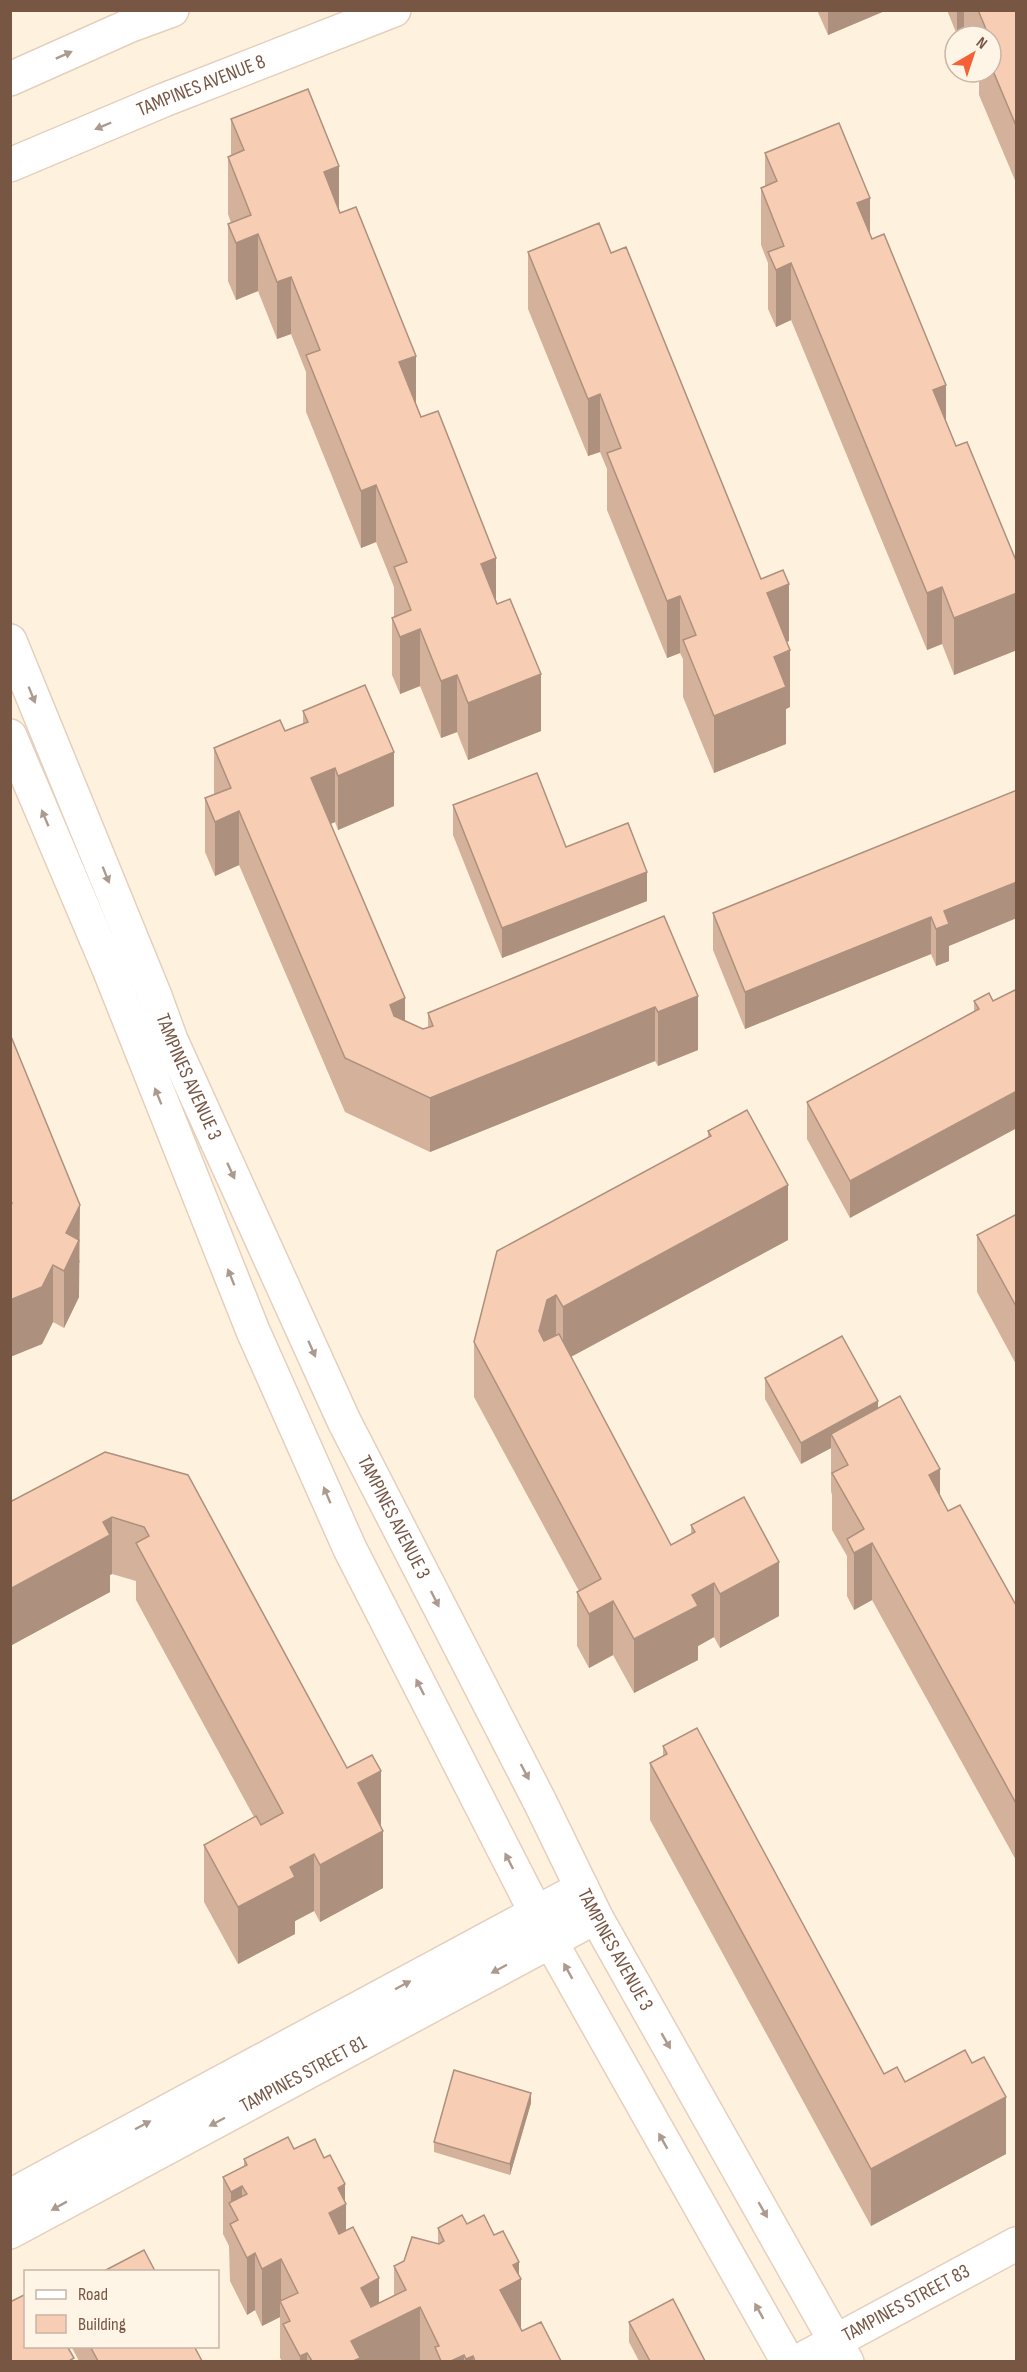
<svg xmlns="http://www.w3.org/2000/svg" width="1027" height="2372" viewBox="0 0 1027 2372" font-family="'Sofia Sans Condensed',sans-serif">
<style>
.lines{fill:none;stroke-linecap:round;stroke-linejoin:round}
.minor-casing{stroke:#e5cfbd;stroke-width:36}
.tertiary-casing{stroke:#e5cfbd;stroke-width:36}
.minor{stroke:#fff;stroke-width:33}
.tertiary{stroke:#fff;stroke-width:33}
.wall{fill:#d4b19a}
.shaded-wall{fill:#ad907d}
.building{fill:#f7ceb3;stroke:#ad907d;stroke-width:1.5}
.oneway{fill:#ad9a8f}
.labels{text-anchor:middle;dominant-baseline:central;stroke-width:4.5;stroke-linejoin:round;paint-order:stroke}
.street-label{font-size:20px;fill:#775644;stroke:#fff5e7}
</style>
<rect width="100%" height="100%" fill="#fef2de"/>
<g class="lines">
<defs>
<g id="minor">
<path d="M10 2196 582 1888"/>
<path id="s1" d="M10 2232 596 1917"/>
<path id="s2" d="M797 2362 1016 2244"/>
</g>
<g id="tertiary">
<path d="M10 79 131 25 172 10"/>
<path id="s3" d="M10 165 164 100 394 10"/>
<path id="s4" d="M10 641 155 996 171 1040 344 1421 540 1802 596 1917 847 2362"/>
<path d="M10 736 109 969 253 1331 350 1549 551 1942 788 2362"/>
</g>
</defs>
<!-- minor casing -->
<use href="#minor" class="minor-casing"/>
<!-- tertiary casing -->
<use href="#tertiary" class="tertiary-casing"/>
<!-- minor -->
<use href="#minor" class="minor"/>
<!-- tertiary -->
<use href="#tertiary" class="tertiary"/>
</g>
<!-- wall -->
<g class="wall">
<path d="M817 10H887L828 35Z"/>
<path d="M947 10H1017V185L979 95V72H991V36H965L964 32 957 35Z"/>
<path d="M231 119 339 210 416 404 496 602 541 731 468 760 457 732 441 738 420 686 400 694 392 675V618L394 617V587L376 542 361 548 306 412V372L291 334 277 339 258 291 236 300 228 281V224L231 223 228 214V157L231 155Z"/>
<path d="M765 153 870 234 956 446 1017 563V650L954 675 942 644 927 650 791 320 776 327 768 309V263L761 245V188L765 186Z"/>
<path d="M528 252 611 253 789 641 787 642 790 707 786 709V744L714 773 683 697V659L680 653 667 658 607 510V469L600 452 588 456 528 309Z"/>
<path d="M303 711 394 806 338 830 335 822 330 824 405 1020 423 1029 428 1027V1013L664 916 698 1050 658 1066 655 1061 430 1152 345 1112 239 865 215 876 205 852V798L214 795V748L285 731 303 724Z"/>
<path d="M1017 790 949 946V961L936 966 931 954 745 1029 713 950V913Z"/>
<path d="M453 805 566 847 647 901 502 958 453 835Z"/>
<path d="M974 1001H993L850 1218 807 1139V1102L974 1011Z"/>
<path d="M10 1034 80 1262 79 1263V1297L64 1328 53 1322 42 1344 10 1357Z"/>
<path d="M708 1131 788 1240 571 1357 671 1545 691 1534V1525L779 1616 720 1648 714 1637 698 1646V1660L634 1693 613 1655 589 1668 577 1646V1592L579 1591 474 1397V1342L708 1137Z"/>
<path d="M1017 1214V1366L977 1292V1235Z"/>
<path d="M765 1378 878 1408 940 1495 948 1511 1017 1607V1862L872 1600 854 1610 847 1596V1556L832 1530V1495L831 1491V1448L801 1464 765 1399Z"/>
<path d="M105 1452 347 1768 381 1826 383 1888 320 1922 314 1911 295 1921V1934L238 1964 204 1902V1845L254 1817 136 1600V1581L112 1574 110 1575V1592L10 1646V1497L12 1501Z"/>
<path d="M663 1746 884 2074 905 2082 1006 2154 871 2226 650 1820V1763L663 1756Z"/>
<path d="M531 2103 510 2175 434 2152V2142Z"/>
<path d="M294 2149 345 2200 346 2230 379 2303 394 2295V2266L438 2244V2228L467 2224 494 2235 519 2276 521 2329 522 2331 561 2361H282L280 2358V2317L262 2326 255 2310 247 2315 230 2281 229 2246 223 2234V2177L244 2166V2159Z"/>
<path d="M629 2322 705 2361H639L629 2342Z"/>
<path d="M71 2346H194L202 2361H79Z"/>
</g>
<!-- shaded-wall -->
<g class="shaded-wall">
<path d="M828 10H887L828 35Z"/>
<path d="M957 10H964V32L957 35Z"/>
<path d="M339 166V223L324 172Z"/>
<path d="M870 198V255L857 203Z"/>
<path d="M258 234V291L236 300V243Z"/>
<path d="M791 263V320L776 327V270Z"/>
<path d="M291 277V334L277 339V282Z"/>
<path d="M416 356V413L399 362Z"/>
<path d="M946 385V442L933 390Z"/>
<path d="M600 394V452L588 456V399Z"/>
<path d="M376 485V542L361 548V491Z"/>
<path d="M496 558V615L481 564Z"/>
<path d="M789 584V641L767 650V593Z"/>
<path d="M942 587V644L927 650V593Z"/>
<path d="M1017 593V650L954 675V618Z"/>
<path d="M680 596V653L667 658V601Z"/>
<path d="M420 629V686L400 694V637Z"/>
<path d="M790 650V707L786 709V744L714 773V716L774 657Z"/>
<path d="M541 674V731L468 760V703Z"/>
<path d="M457 675V732L441 738V681Z"/>
<path d="M394 752V806L338 830V776Z"/>
<path d="M335 768V822L311 833V778Z"/>
<path d="M239 811V865L215 876V822Z"/>
<path d="M647 872V901L502 958V928Z"/>
<path d="M1017 882V918L949 946V961L936 966V929L944 911Z"/>
<path d="M931 917V954L745 1029V992Z"/>
<path d="M698 996V1050L658 1066V1012Z"/>
<path d="M405 998V1052L390 1005Z"/>
<path d="M655 1007V1061L430 1152V1098Z"/>
<path d="M1017 1091V1128L850 1218V1181Z"/>
<path d="M788 1185V1240L563 1361V1307Z"/>
<path d="M80 1205 79 1297 64 1328V1271L66 1233Z"/>
<path d="M53 1265V1322L42 1344 10 1357V1300Z"/>
<path d="M556 1295V1350L547 1354 539 1331 547 1300Z"/>
<path d="M878 1401V1422L831 1434V1448L801 1464V1443Z"/>
<path d="M940 1469V1526L929 1475Z"/>
<path d="M112 1517V1574L110 1575V1592L10 1646V1589L103 1522Z"/>
<path d="M872 1543V1600L854 1610V1553Z"/>
<path d="M779 1562V1616L720 1648V1594Z"/>
<path d="M714 1583V1637L698 1646V1660L634 1693V1639L692 1595Z"/>
<path d="M613 1601V1655L589 1668V1614Z"/>
<path d="M381 1771V1828L358 1783Z"/>
<path d="M383 1831V1888L320 1922V1865Z"/>
<path d="M314 1854V1911L295 1921V1934L238 1964V1907L290 1867Z"/>
<path d="M531 2093V2103L510 2175V2164Z"/>
<path d="M1006 2097V2154L871 2226V2169Z"/>
<path d="M345 2184V2204H346V2261L329 2213 338 2188Z"/>
<path d="M242 2186V2243L238 2220 231 2205V2192Z"/>
<path d="M255 2253V2310L247 2315V2258Z"/>
<path d="M281 2259V2304L280 2301V2317L262 2326V2269Z"/>
<path d="M519 2262V2280L521 2279V2336L500 2290 513 2265Z"/>
<path d="M379 2278V2327L420 2307V2361H351V2341L361 2288Z"/>
<path d="M307 2353V2361H300V2356Z"/>
<path d="M464 2355V2361H451Z"/>
<path d="M473 2356V2361H466V2359Z"/>
</g>
<!-- building -->
<g class="building">
<path d="M978 10H1017V128L991 66V36H984L988 34Z"/>
<path d="M308 89 339 166 324 172 340 213 356 207 416 356 399 362 421 417 438 411 496 558 481 564 497 604 510 599 541 674 468 703 457 675 441 681 420 629 400 637 392 618 411 610 394 567 407 562 376 485 361 491 306 355 320 350 291 277 277 282 258 234 236 243 228 224 251 215 228 157 244 150 231 119Z"/>
<path d="M839 123 870 198 857 203 872 239 884 234 946 385 933 390 956 446 967 442 1017 563V593L954 618 942 587 927 593 791 263 776 270 768 252 784 246 761 188 777 181 765 153Z"/>
<path d="M599 223 611 253 626 247 761 579 783 570 789 584 767 593 790 650 774 657 786 687 714 716 683 640 696 635 680 596 667 601 607 453 621 448 600 394 588 399 528 252Z"/>
<path d="M365 685 394 752 338 776 335 768 311 778 405 998 390 1005 394 1016 423 1029 433 1026 428 1013 664 916 698 996 658 1012 655 1007 430 1098 345 1058 239 811 215 822 205 798 231 788 214 748 280 720 285 731 308 722 303 711Z"/>
<path d="M537 773 566 847 628 823 647 872 502 928 453 805Z"/>
<path d="M1017 790V882L944 911 949 924 936 929 931 917 745 992 713 913Z"/>
<path d="M1017 989V1091L850 1181 807 1102 979 1009 974 1001 989 993 993 1001Z"/>
<path d="M10 1034 80 1205 66 1233 79 1240 64 1271 53 1265 42 1287 10 1300V1207L12 1203 10 1200Z"/>
<path d="M747 1110 788 1185 563 1307 556 1295 547 1300 539 1331 544 1341 559 1334 671 1545 695 1532 691 1525 744 1497 779 1562 720 1594 714 1583 692 1595 698 1606 634 1639 613 1601 589 1614 577 1592 601 1579 474 1342 497 1251 711 1136 708 1131Z"/>
<path d="M1017 1214V1308L977 1235Z"/>
<path d="M842 1336 878 1401 801 1443 765 1378Z"/>
<path d="M900 1396 940 1469 929 1475 948 1511 960 1505 1017 1607V1805L872 1543 854 1553 847 1539 864 1529 832 1473 848 1465 831 1434Z"/>
<path d="M105 1452 188 1475 347 1768 372 1755 381 1771 358 1783 383 1831 320 1865 314 1854 290 1867 295 1877 238 1907 204 1845 256 1816 261 1825 283 1813 136 1543 149 1536 144 1527 112 1517 103 1522 110 1535 10 1589V1497L12 1501Z"/>
<path d="M697 1728 884 2074 897 2067 905 2082 965 2050 972 2063 984 2057 1006 2097 871 2169 650 1763 667 1754 663 1746Z"/>
<path d="M454 2070 531 2093 510 2164 434 2142Z"/>
<path d="M288 2137 294 2149 315 2139 324 2158 330 2155 345 2184 338 2188 346 2204 329 2213 339 2234 353 2227 379 2278 361 2288 371 2307 406 2290 394 2266 404 2261 412 2237 439 2244 444 2241 438 2228 462 2215 467 2224 484 2215 494 2235 503 2231 519 2262 513 2265 521 2279 500 2290 522 2331 541 2322 561 2361H475L473 2356 466 2359 464 2355 451 2361H441L435 2347 439 2346 420 2307 351 2341 360 2358 353 2361H312L307 2353 300 2356 283 2324 290 2321 280 2301 298 2293 281 2259 262 2269 255 2253 247 2258 230 2224 238 2220 229 2203 247 2194 242 2186 231 2192 223 2177 247 2165 244 2159Z"/>
<path d="M144 2250 155 2271H104Z"/>
<path d="M26 2294V2346H67L74 2358 69 2361H10V2302Z"/>
<path d="M673 2299 705 2361H650L629 2322Z"/>
<path d="M90 2346H194L202 2361H98Z"/>
</g>
<!-- one-way arrows -->
<defs><path id="oneway-solid" d="M-6-.8H1V-3.2L6.5 0L1 3.2V.8H-6Z" transform="scale(1.5)"/></defs>
<g class="oneway">
<use href="#oneway-solid" transform="translate(64 55) rotate(-24)"/>
<use href="#oneway-solid" transform="translate(103 126) rotate(157)"/>
<use href="#oneway-solid" transform="translate(32 695) rotate(68)"/>
<use href="#oneway-solid" transform="translate(45 818) rotate(-113)"/>
<use href="#oneway-solid" transform="translate(106 875) rotate(68)"/>
<use href="#oneway-solid" transform="translate(158 1096) rotate(-112)"/>
<use href="#oneway-solid" transform="translate(231 1171) rotate(65)"/>
<use href="#oneway-solid" transform="translate(231 1277) rotate(-112)"/>
<use href="#oneway-solid" transform="translate(312 1349) rotate(66)"/>
<use href="#oneway-solid" transform="translate(327 1495) rotate(-113)"/>
<use href="#oneway-solid" transform="translate(435 1599) rotate(63)"/>
<use href="#oneway-solid" transform="translate(420 1687) rotate(-117)"/>
<use href="#oneway-solid" transform="translate(525 1772) rotate(62)"/>
<use href="#oneway-solid" transform="translate(509 1861) rotate(-117)"/>
<use href="#oneway-solid" transform="translate(499 1969) rotate(152)"/>
<use href="#oneway-solid" transform="translate(568 1971) rotate(-119)"/>
<use href="#oneway-solid" transform="translate(403 1985) rotate(-28)"/>
<use href="#oneway-solid" transform="translate(666 2041) rotate(60)"/>
<use href="#oneway-solid" transform="translate(217 2122) rotate(152)"/>
<use href="#oneway-solid" transform="translate(143 2125) rotate(-28)"/>
<use href="#oneway-solid" transform="translate(663 2141) rotate(-119)"/>
<use href="#oneway-solid" transform="translate(59 2206) rotate(151)"/>
<use href="#oneway-solid" transform="translate(763 2210) rotate(60)"/>
<use href="#oneway-solid" transform="translate(759 2311) rotate(-119)"/>
</g>
<g class="labels">
<!-- street labels -->
<g class="street-label">
<text stroke="none"><textPath href="#s3" startOffset="207">TAMPINES AVENUE 8</textPath></text>
<text stroke="none"><textPath href="#s4" startOffset="471">TAMPINES AVENUE 3</textPath></text>
<text stroke="none"><textPath href="#s4" startOffset="957">TAMPINES AVENUE 3</textPath></text>
<text stroke="none"><textPath href="#s4" startOffset="1443">TAMPINES AVENUE 3</textPath></text>
<text stroke="none"><textPath href="#s1" startOffset="333">TAMPINES STREET 81</textPath></text>
<text stroke="none"><textPath href="#s2" startOffset="124">TAMPINES STREET 83</textPath></text>
</g>
</g>
<!-- border -->
<rect width="1027" height="2372" fill="none" stroke="#775644" stroke-width="24"/>
<!-- legend -->
<rect x="24" y="2270" width="195" height="78" fill="#fff5e7" stroke="#c9b5a6" stroke-width="1.5"/>
<rect x="36" y="2290" width="30" height="9" fill="#ffffff" stroke="#c9b5a6" stroke-width="1.5"/>
<text x="78" y="2300" font-size="18" fill="#775644">Road</text>
<rect x="36" y="2315" width="30" height="18" fill="#f7ceb3" stroke="#c9b5a6" stroke-width="1.5"/>
<text x="78" y="2330" font-size="18" fill="#775644">Building</text>
<!-- north arrow -->
<g transform="translate(973 54) rotate(39)"><circle r="28" fill="#fff5e7" stroke="#c9b5a6" stroke-width="1.5"/>
<path d="M0-4.5L10 22L0 15L-10 22Z" fill="#f56037"/>
<text y="-9" font-size="16" font-weight="bold" text-anchor="middle" fill="#775644">N</text>
</g>
</svg>
